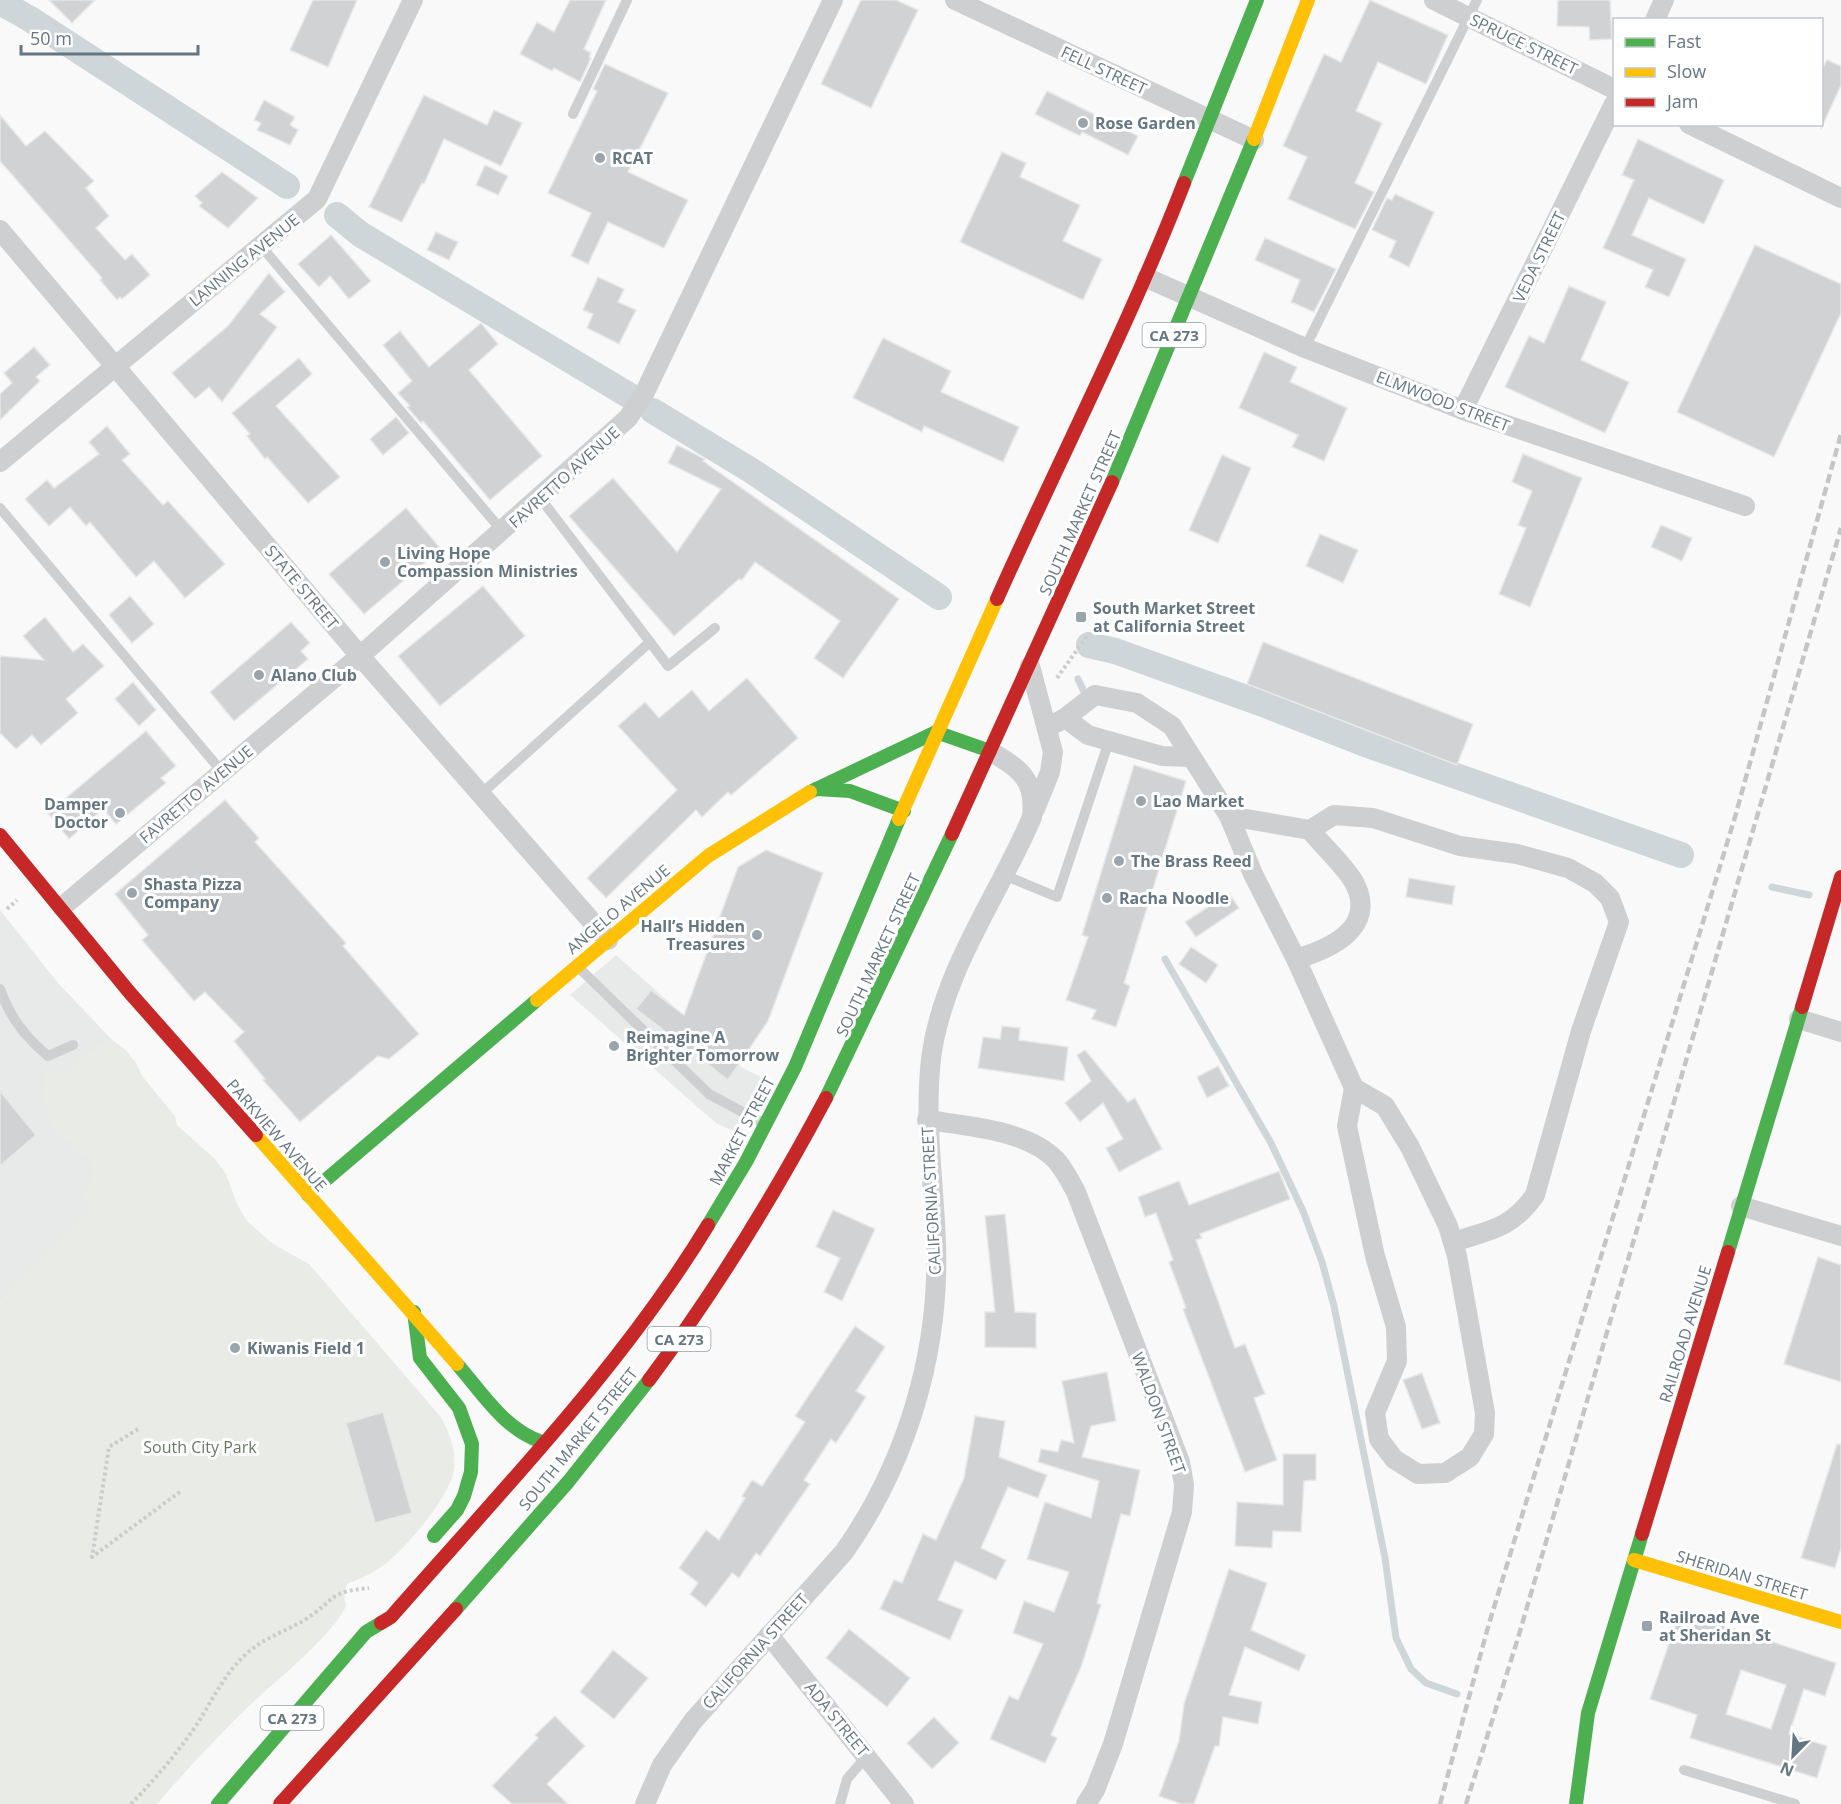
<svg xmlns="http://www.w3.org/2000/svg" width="1841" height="1804" viewBox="0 0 1841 1804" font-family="'Open Sans',sans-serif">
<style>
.built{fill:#e8e9e9}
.green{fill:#e8ebe6}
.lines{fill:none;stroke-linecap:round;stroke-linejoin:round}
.stream{stroke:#ced6d9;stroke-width:7}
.canal{stroke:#ced6d9;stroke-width:26}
.building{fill:#d0d2d3;stroke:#e8e8e8;stroke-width:1.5;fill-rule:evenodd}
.path{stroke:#cbcccd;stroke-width:4;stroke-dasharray:3 3;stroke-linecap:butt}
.lane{stroke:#cecfd0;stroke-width:10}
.street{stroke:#cecfd0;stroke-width:20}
.fast{stroke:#4caf50;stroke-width:14}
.slow{stroke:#ffc107;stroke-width:14}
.jam{stroke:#c62828;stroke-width:14}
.rail{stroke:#c3c5c6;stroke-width:4.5;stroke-dasharray:9 4.5;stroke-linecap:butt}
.poi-dot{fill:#99a4ac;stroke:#fff;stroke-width:2}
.labels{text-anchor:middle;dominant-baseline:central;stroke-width:6;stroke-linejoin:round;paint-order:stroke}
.shield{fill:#fff;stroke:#939fa8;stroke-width:1.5}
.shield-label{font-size:15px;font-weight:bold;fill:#657683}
.street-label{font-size:16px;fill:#657683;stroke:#fff}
.poi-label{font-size:16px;font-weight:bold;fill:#657683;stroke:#fff;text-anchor:start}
.park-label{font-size:16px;fill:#687a64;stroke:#fff}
</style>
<rect width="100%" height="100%" fill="#f9f9f9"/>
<!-- built -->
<g class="built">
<path d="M0 910 58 983 113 1041 128 1052 142 1076 176 1121 0 1303Z"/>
<path d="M616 955 744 1069 766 1079 738 1133 717 1124 570 995Z"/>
</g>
<!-- green -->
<path class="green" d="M109 1037 135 1061 142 1076 175 1116 177 1125 215 1159 226 1174 237 1204 247 1221 273 1244 309 1264 440 1416C450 1433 456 1449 454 1469 451 1496 406 1548 384 1565 373 1573 360 1579 347 1584L344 1595 346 1606C335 1633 275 1682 251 1704 218 1736 187 1769 157 1804H0V1303L91 1206 80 1193 93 1180V1164L51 1126 43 1098 46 1071 65 1073Z"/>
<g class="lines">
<!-- stream -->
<g class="stream">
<path d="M1078 679 1084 692"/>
<path d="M1772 887 1809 895"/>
<path d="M1165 959 1271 1143 1303 1211 1322 1262 1334 1306 1385 1558 1396 1638 1411 1669 1426 1683 1457 1694"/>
</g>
<!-- canal -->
<g class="canal">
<path d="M0 2 30 19 287 186"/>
<path d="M337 215 360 234 630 396"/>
<path d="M653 411 752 471 939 597"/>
<path d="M1089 645 1115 651 1263 704 1365 744 1681 855"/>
</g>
</g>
<!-- building -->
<g class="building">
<path d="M49 0H95L72 23Z"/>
<path d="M313 0H357L328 67 290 50Z"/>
<path d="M570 0H606L584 49 591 53 589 57 591 58 580 82 554 68 552 71 520 54 537 22 554 32Z"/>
<path d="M861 0H896L918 10 871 108 821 84Z"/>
<path d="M1370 0 1448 35 1426 84 1378 62 1356 111 1382 123 1355 183 1374 192 1355 229 1288 199 1307 157 1283 146 1324 54 1341 62Z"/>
<path d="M1558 0H1610L1612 39 1590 40 1589 27 1557 26Z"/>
<path d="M1827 60 1841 66V85L1821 129V71Z"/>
<path d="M605 64 668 93 628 172 688 200 664 248 608 222 588 264 571 256 591 213 548 193 597 91 593 89Z"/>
<path d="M1047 91 1138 136 1128 155 1082 132 1080 136 1035 114Z"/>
<path d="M424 95 487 125 494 110 522 123 501 166 444 139 424 184 422 183 402 222 369 207Z"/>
<path d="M264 100 295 117 290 125 298 130 290 145 257 130 261 123 254 120Z"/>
<path d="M0 115 26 146 45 131 94 181 86 188 109 216 96 228 125 260 132 254 150 275 122 299 120 297 117 300 100 280 102 278 0 161Z"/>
<path d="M1638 139 1724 180 1704 224 1649 198 1632 235 1686 259 1669 297 1645 287 1653 270 1603 248 1634 180 1622 175Z"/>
<path d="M1002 152 1026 163 1020 177 1080 205 1063 241 1102 259 1083 300 960 242Z"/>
<path d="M485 165 508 176 498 195 476 185Z"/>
<path d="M222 172 258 198 228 228 199 206 202 203 195 196Z"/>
<path d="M1395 194 1434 212 1409 267 1389 257 1396 241 1372 230 1387 198 1392 200Z"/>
<path d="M436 232 458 242 449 260 427 250Z"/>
<path d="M331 235 371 281 349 299 330 276 319 287 298 264Z"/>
<path d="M1265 238 1336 269 1314 312 1291 302 1300 280 1255 260Z"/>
<path d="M1755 245 1841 284V313L1774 457 1677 412Z"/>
<path d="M269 273 285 292 260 314 277 327 222 402 209 387 195 399 172 373 228 326Z"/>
<path d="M598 277 624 289 618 302 636 310 619 344 587 328 593 314 583 310Z"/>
<path d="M1569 286 1606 302 1581 360 1629 382 1605 433 1505 387 1529 336 1544 343Z"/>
<path d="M481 323 498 344 469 370 542 456 490 500 423 421 421 423 407 407 410 406 398 393 412 381 383 345 400 331 429 367Z"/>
<path d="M883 338 951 371 941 392 1019 427 1003 462 924 426 922 432 853 398Z"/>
<path d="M34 347 50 365 36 377 40 381 0 420V394L12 383 4 373Z"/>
<path d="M1264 352 1297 367 1290 382 1347 408 1324 461 1292 447 1298 435 1239 408Z"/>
<path d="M299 358 312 374 276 406 340 477 308 503 267 457 265 459 247 436 250 434 232 413Z"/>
<path d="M396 417 409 433 383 455 370 439Z"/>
<path d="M107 426 130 454 122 460 163 505 168 501 225 564 185 598 154 561 136 577 90 522 86 526 70 507 49 526 25 499 47 480 54 488 99 454 89 442Z"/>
<path d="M677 445 705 459 703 461 899 599 843 678 814 658 840 621 755 562 742 580 739 579 674 636 569 516 613 478 677 552 721 489 668 463Z"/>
<path d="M1523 454 1582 478 1530 607 1499 594 1526 528 1518 525 1532 491 1512 482Z"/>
<path d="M1222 455 1251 468 1218 543 1189 530Z"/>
<path d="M406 508 441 549 364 614 329 574Z"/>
<path d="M1661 525 1692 538 1682 561 1651 547Z"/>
<path d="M1320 534 1358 550 1343 583 1306 566Z"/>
<path d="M483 586 525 636 440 706 398 656Z"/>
<path d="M130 596 154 624 132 643 109 615Z"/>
<path d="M45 617 73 652 83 644 104 666 66 699 78 713 41 745 32 735 16 749 0 733V656L44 660 23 636Z"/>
<path d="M291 622 310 643 301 651 308 659 234 721 210 692Z"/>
<path d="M1263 642 1473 724 1457 765 1247 684Z"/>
<path d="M747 678 798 738 731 795 728 792 702 817 696 810 606 898 587 878 677 790 618 726 645 702 659 718 692 690 709 711Z"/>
<path d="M133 682 156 710 139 726 115 699Z"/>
<path d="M146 731 176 766 161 778 166 783 116 824 103 809 69 839 48 813Z"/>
<path d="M1134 765 1186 781 1124 983 1130 986 1116 1027 1092 1019 1096 1010 1066 1000 1088 937 1082 935Z"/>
<path d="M225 800 259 838 255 842 346 943 343 946 419 1034 389 1059 378 1056 300 1122 263 1080 265 1079 234 1041 244 1032 205 992 194 1001 142 940 148 935 115 894Z"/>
<path d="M766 850 823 873 768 1021 728 1080 636 1009 651 990 684 1015 738 867Z"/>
<path d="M1409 878 1455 886 1452 905 1406 897Z"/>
<path d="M1229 893 1239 908 1196 937 1185 922Z"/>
<path d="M1191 947 1218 965 1206 983 1179 964Z"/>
<path d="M1002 1026 1020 1028 1019 1040 1068 1047 1064 1081 978 1068 983 1037 1000 1039Z"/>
<path d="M1085 1050 1128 1102 1135 1098 1162 1149 1119 1172 1106 1148 1123 1139 1103 1103 1080 1122 1065 1103 1091 1081 1077 1055Z"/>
<path d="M1218 1066 1229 1086 1207 1098 1197 1077Z"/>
<path d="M0 1091 36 1135 0 1166Z"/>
<path d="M1279 1171 1290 1199 1200 1234 1202 1238 1196 1240 1235 1348 1245 1344 1265 1394 1254 1398 1277 1460 1245 1472 1183 1309 1186 1308 1169 1262 1173 1260 1156 1213 1145 1217 1138 1197 1179 1181 1189 1205Z"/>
<path d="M833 1210 875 1229 842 1301 824 1292 840 1258 816 1247Z"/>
<path d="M1005 1214 1015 1312 1036 1313V1348L985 1347V1312H995L985 1216Z"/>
<path d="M1818 1257 1841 1265V1382L1784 1364Z"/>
<path d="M855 1326 885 1347 856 1391 866 1397 836 1443 831 1439 804 1480 810 1484 760 1556 756 1553 739 1578 732 1573 706 1607 690 1594 698 1583 679 1568 706 1530 719 1540 745 1498 742 1496 752 1480 762 1486 805 1422 795 1416Z"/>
<path d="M1107 1372 1116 1421 1091 1426 1082 1457 1140 1470 1130 1516 1121 1514 1097 1603 1101 1605 1081 1667 1051 1735 1057 1738 1045 1763 990 1739 1009 1696 1018 1700 1043 1644 1013 1633 1024 1601 1054 1612 1069 1572 1027 1559 1045 1502 1091 1518 1099 1481 1038 1462 1041 1449 1058 1452 1061 1440 1074 1443 1062 1381Z"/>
<path d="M1422 1373 1440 1423 1422 1429 1403 1380Z"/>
<path d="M383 1412 412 1513 375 1523 346 1423Z"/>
<path d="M975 1416 1005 1421 999 1457 1047 1475 1038 1498 1008 1487 981 1548 1006 1560 996 1580 955 1561 938 1600 963 1610 950 1640 880 1609 894 1580 902 1583 923 1534 936 1540 964 1478Z"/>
<path d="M1837 1444 1841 1445V1548L1835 1568 1801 1558Z"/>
<path d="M1283 1454H1316V1480L1304 1481 1301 1532 1273 1531 1272 1548 1235 1546 1237 1502 1283 1505Z"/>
<path d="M1229 1569 1267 1583 1251 1630 1306 1655 1299 1671 1245 1647 1229 1695 1262 1702 1258 1724 1223 1717 1219 1746H1215L1194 1804H1181L1159 1796 1179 1741 1184 1704Z"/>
<path d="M1680 1611 1836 1663 1825 1696 1804 1689 1789 1734 1827 1746 1817 1778 1690 1738 1697 1715 1650 1699ZM1741 1670 1786 1685 1771 1729 1726 1714Z"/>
<path d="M849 1629 910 1678 887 1707 826 1658Z"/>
<path d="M613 1650 648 1678 614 1719 580 1692Z"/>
<path d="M555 1716 585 1746 547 1784 568 1804H512L492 1786 538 1738 535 1735Z"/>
<path d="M934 1717 959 1743 932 1769 907 1743Z"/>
</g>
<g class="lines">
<!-- path -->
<g class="path">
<path d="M1057 678 1089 633"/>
<path d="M7 909 17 900"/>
<path d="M138 1429 109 1447 92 1557 181 1491"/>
<path d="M131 1804C154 1780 176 1755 195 1727 211 1703 223 1676 244 1656 262 1638 285 1632 306 1619 337 1599 327 1592 369 1588"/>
</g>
<!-- lane -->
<g class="lane">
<path d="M573 114 627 0"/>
<path d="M261 246 503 532"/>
<path d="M1305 348 1477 0"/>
<path d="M0 508 223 773"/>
<path d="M650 642 668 666 715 628"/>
<path d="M481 794 650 642 541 499"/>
<path d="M1004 875 1057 897 1109 741"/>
<path d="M577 966 709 1094 763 1123"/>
<path d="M0 989C10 1017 25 1037 48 1056L73 1045"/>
<path d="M1684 1770 1795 1804"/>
<path d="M840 1804 847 1779 867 1756"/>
</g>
<!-- street -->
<g class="street">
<path d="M955 0 1254 140"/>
<path d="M1434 0 1614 89"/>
<path d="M1655 20 1664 0"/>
<path d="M1689 124 1841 198"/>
<path d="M0 230 360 656 608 940"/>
<path d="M1147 278 1305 348 1463 410 1745 506"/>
<path d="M1463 410 1614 104"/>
<path d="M0 462 317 199 413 0"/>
<path d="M1030 666 1053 752 1050 772 1035 809"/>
<path d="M1065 718 1095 695 1137 703 1172 726 1229 816 1253 874 1296 959 1354 1088 1347 1126 1375 1256 1396 1327 1397 1361 1375 1413 1379 1439 1394 1459 1418 1474 1445 1473 1470 1457 1484 1434 1485 1413 1457 1256 1448 1226 1410 1147 1385 1106 1354 1088"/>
<path d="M1056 723 1065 718 1088 735 1162 756 1190 757"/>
<path d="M1229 816 1310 830 1334 815 1373 818 1460 846 1517 854 1568 868 1595 883 1610 898 1619 922 1581 1031 1535 1195C1511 1229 1490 1230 1453 1242"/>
<path d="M62 907 360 656 628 418 644 394 833 0"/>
<path d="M1296 959C1330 949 1377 928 1355 884 1348 869 1321 844 1310 830"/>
<path d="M1799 1019 1841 1032"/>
<path d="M927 1120C967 1126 1027 1130 1056 1160 1064 1169 1070 1181 1076 1192L1180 1462 1184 1485 1182 1512 1113 1744 1095 1790 1086 1804"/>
<path d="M1741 1206 1841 1236"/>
<path d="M769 1635 904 1804"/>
<path d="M645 1804 662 1765 693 1721 844 1552C906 1464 940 1353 936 1244 934 1182 924 1121 931 1059 942 971 998 897 1032 817 1036 779 1020 769 990 751"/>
</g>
<!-- fast -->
<g class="fast">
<path d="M1184 183 1257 0"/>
<path d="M1112 482 1254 139"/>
<path d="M816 789 850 791 904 811"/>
<path d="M810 792 936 732 990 751"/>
<path d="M826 1098 952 834"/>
<path d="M308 1195 537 1000"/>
<path d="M708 1225 746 1162 795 1067 899 819"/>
<path d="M1728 1252 1802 1007"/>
<path d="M414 1312 420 1358 459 1408 472 1444 471 1472 464 1496 457 1510 434 1536"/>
<path d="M457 1364C483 1394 504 1429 542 1442"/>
<path d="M456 1609 568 1482 649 1380"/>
<path d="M218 1804 366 1632 381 1623"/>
<path d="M1576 1804 1588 1713 1642 1534"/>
</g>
<!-- slow -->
<g class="slow">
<path d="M1254 139 1308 0"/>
<path d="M899 819 997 599"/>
<path d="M537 1000 708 856 810 792"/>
<path d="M256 1135 457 1364"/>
<path d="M1634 1560 1841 1622"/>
</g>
<!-- jam -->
<g class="jam">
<path d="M997 599C1059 460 1129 325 1184 183"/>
<path d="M952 834 1112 482"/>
<path d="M0 835 130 993 256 1135"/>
<path d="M1802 1007 1841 877"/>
<path d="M649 1380C716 1290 774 1196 826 1098"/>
<path d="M1642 1534 1728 1252"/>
<path d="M381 1623 391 1617C501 1491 621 1368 708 1225"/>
<path d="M280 1804 456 1609"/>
</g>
<!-- rail -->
<g class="rail">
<path d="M1440 1804 1488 1627 1735 817 1841 434"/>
<path d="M1466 1804 1518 1638 1841 528"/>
</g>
</g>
<!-- markers -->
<g class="poi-dot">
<circle cx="1083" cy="123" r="6"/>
<circle cx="600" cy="158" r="6"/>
<circle cx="385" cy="562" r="6"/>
<rect x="1075" y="611" width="12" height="12" rx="3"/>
<circle cx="259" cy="675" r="6"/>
<circle cx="1141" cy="801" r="6"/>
<circle cx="120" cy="813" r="6"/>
<circle cx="1119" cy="861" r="6"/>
<circle cx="132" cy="893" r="6"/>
<circle cx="1107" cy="898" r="6"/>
<circle cx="757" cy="935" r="6"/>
<circle cx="614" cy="1046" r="6"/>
<circle cx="235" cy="1348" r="6"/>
<rect x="1641" y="1620" width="12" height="12" rx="3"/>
</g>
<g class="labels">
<!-- shield labels -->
<g class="shield">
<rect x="1142.5" y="323" width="63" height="24" rx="4.5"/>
<rect x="647.5" y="1327" width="63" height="24" rx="4.5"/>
<rect x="260.5" y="1706" width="63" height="24" rx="4.5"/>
</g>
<g class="shield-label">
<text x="1174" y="335">CA 273</text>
<text x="679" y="1339">CA 273</text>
<text x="292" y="1718">CA 273</text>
</g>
<!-- street labels -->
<g class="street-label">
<text transform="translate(1524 44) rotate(26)">SPRUCE STREET</text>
<text transform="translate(1104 70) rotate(25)">FELL STREET</text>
<text transform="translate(1539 257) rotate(-64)">VEDA STREET</text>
<text transform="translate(244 260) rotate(-39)">LANNING AVENUE</text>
<text transform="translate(1443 401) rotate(21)">ELMWOOD STREET</text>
<text transform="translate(564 477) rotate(-42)">FAVRETTO AVENUE</text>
<text transform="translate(1080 513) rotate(-66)">SOUTH MARKET STREET</text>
<text transform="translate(302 587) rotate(50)">STATE STREET</text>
<text transform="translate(196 794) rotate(-40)">FAVRETTO AVENUE</text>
<text transform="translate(618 909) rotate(-40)">ANGELO AVENUE</text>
<text transform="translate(878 955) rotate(-65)">SOUTH MARKET STREET</text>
<text transform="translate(742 1131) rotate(-62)">MARKET STREET</text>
<text transform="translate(277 1135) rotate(49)">PARKVIEW AVENUE</text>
<text transform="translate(931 1201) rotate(-93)">CALIFORNIA STREET</text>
<text transform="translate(1685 1334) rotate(-73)">RAILROAD AVENUE</text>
<text transform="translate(1159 1413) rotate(70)">WALDON STREET</text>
<text transform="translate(578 1439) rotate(-51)">SOUTH MARKET STREET</text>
<text transform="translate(1742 1575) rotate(17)">SHERIDAN STREET</text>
<text transform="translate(755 1651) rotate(-48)">CALIFORNIA STREET</text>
<text transform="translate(837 1719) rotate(51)">ADA STREET</text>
</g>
<!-- poi labels -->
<g class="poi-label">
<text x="1095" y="123">Rose Garden</text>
<text x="612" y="158">RCAT</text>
<text x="397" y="553">Living Hope<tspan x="397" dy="18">Compassion Ministries</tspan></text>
<text x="1093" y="608">South Market Street<tspan x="1093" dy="18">at California Street</tspan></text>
<text x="271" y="675">Alano Club</text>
<text x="1153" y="801">Lao Market</text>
<text x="108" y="804" text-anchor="end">Damper<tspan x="108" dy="18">Doctor</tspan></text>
<text x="1131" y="861">The Brass Reed</text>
<text x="144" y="884">Shasta Pizza<tspan x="144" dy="18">Company</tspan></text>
<text x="1119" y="898">Racha Noodle</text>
<text x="745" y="926" text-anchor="end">Hall’s Hidden<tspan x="745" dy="18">Treasures</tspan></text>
<text x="626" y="1037">Reimagine A<tspan x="626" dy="18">Brighter Tomorrow</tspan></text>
<text x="247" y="1348">Kiwanis Field 1</text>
<text x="1659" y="1617">Railroad Ave<tspan x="1659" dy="18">at Sheridan St</tspan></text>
</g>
<!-- park labels -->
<g class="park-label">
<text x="200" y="1447">South City Park</text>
</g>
</g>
<!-- legend -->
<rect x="1613" y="18" width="210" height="108" fill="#ffffff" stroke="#c1c8cd" stroke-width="1.5"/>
<rect x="1625" y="38" width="30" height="9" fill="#4caf50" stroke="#c1c8cd" stroke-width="1.5"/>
<text x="1667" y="48" font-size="18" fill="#657683">Fast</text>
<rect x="1625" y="68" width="30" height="9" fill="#ffc107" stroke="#c1c8cd" stroke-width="1.5"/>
<text x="1667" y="78" font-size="18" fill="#657683">Slow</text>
<rect x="1625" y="98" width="30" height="9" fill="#c62828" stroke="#c1c8cd" stroke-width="1.5"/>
<text x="1667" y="108" font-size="18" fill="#657683">Jam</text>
<!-- north arrow -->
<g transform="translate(1793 1756) rotate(204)" stroke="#ffffff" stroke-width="4.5" paint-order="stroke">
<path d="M0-4.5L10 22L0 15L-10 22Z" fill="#657683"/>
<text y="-9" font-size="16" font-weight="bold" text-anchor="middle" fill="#657683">N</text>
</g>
<!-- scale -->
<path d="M21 45v9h177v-9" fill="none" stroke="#657683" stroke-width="3"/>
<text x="30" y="45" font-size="18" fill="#657683" stroke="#ffffff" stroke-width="4.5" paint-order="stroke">50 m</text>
</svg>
